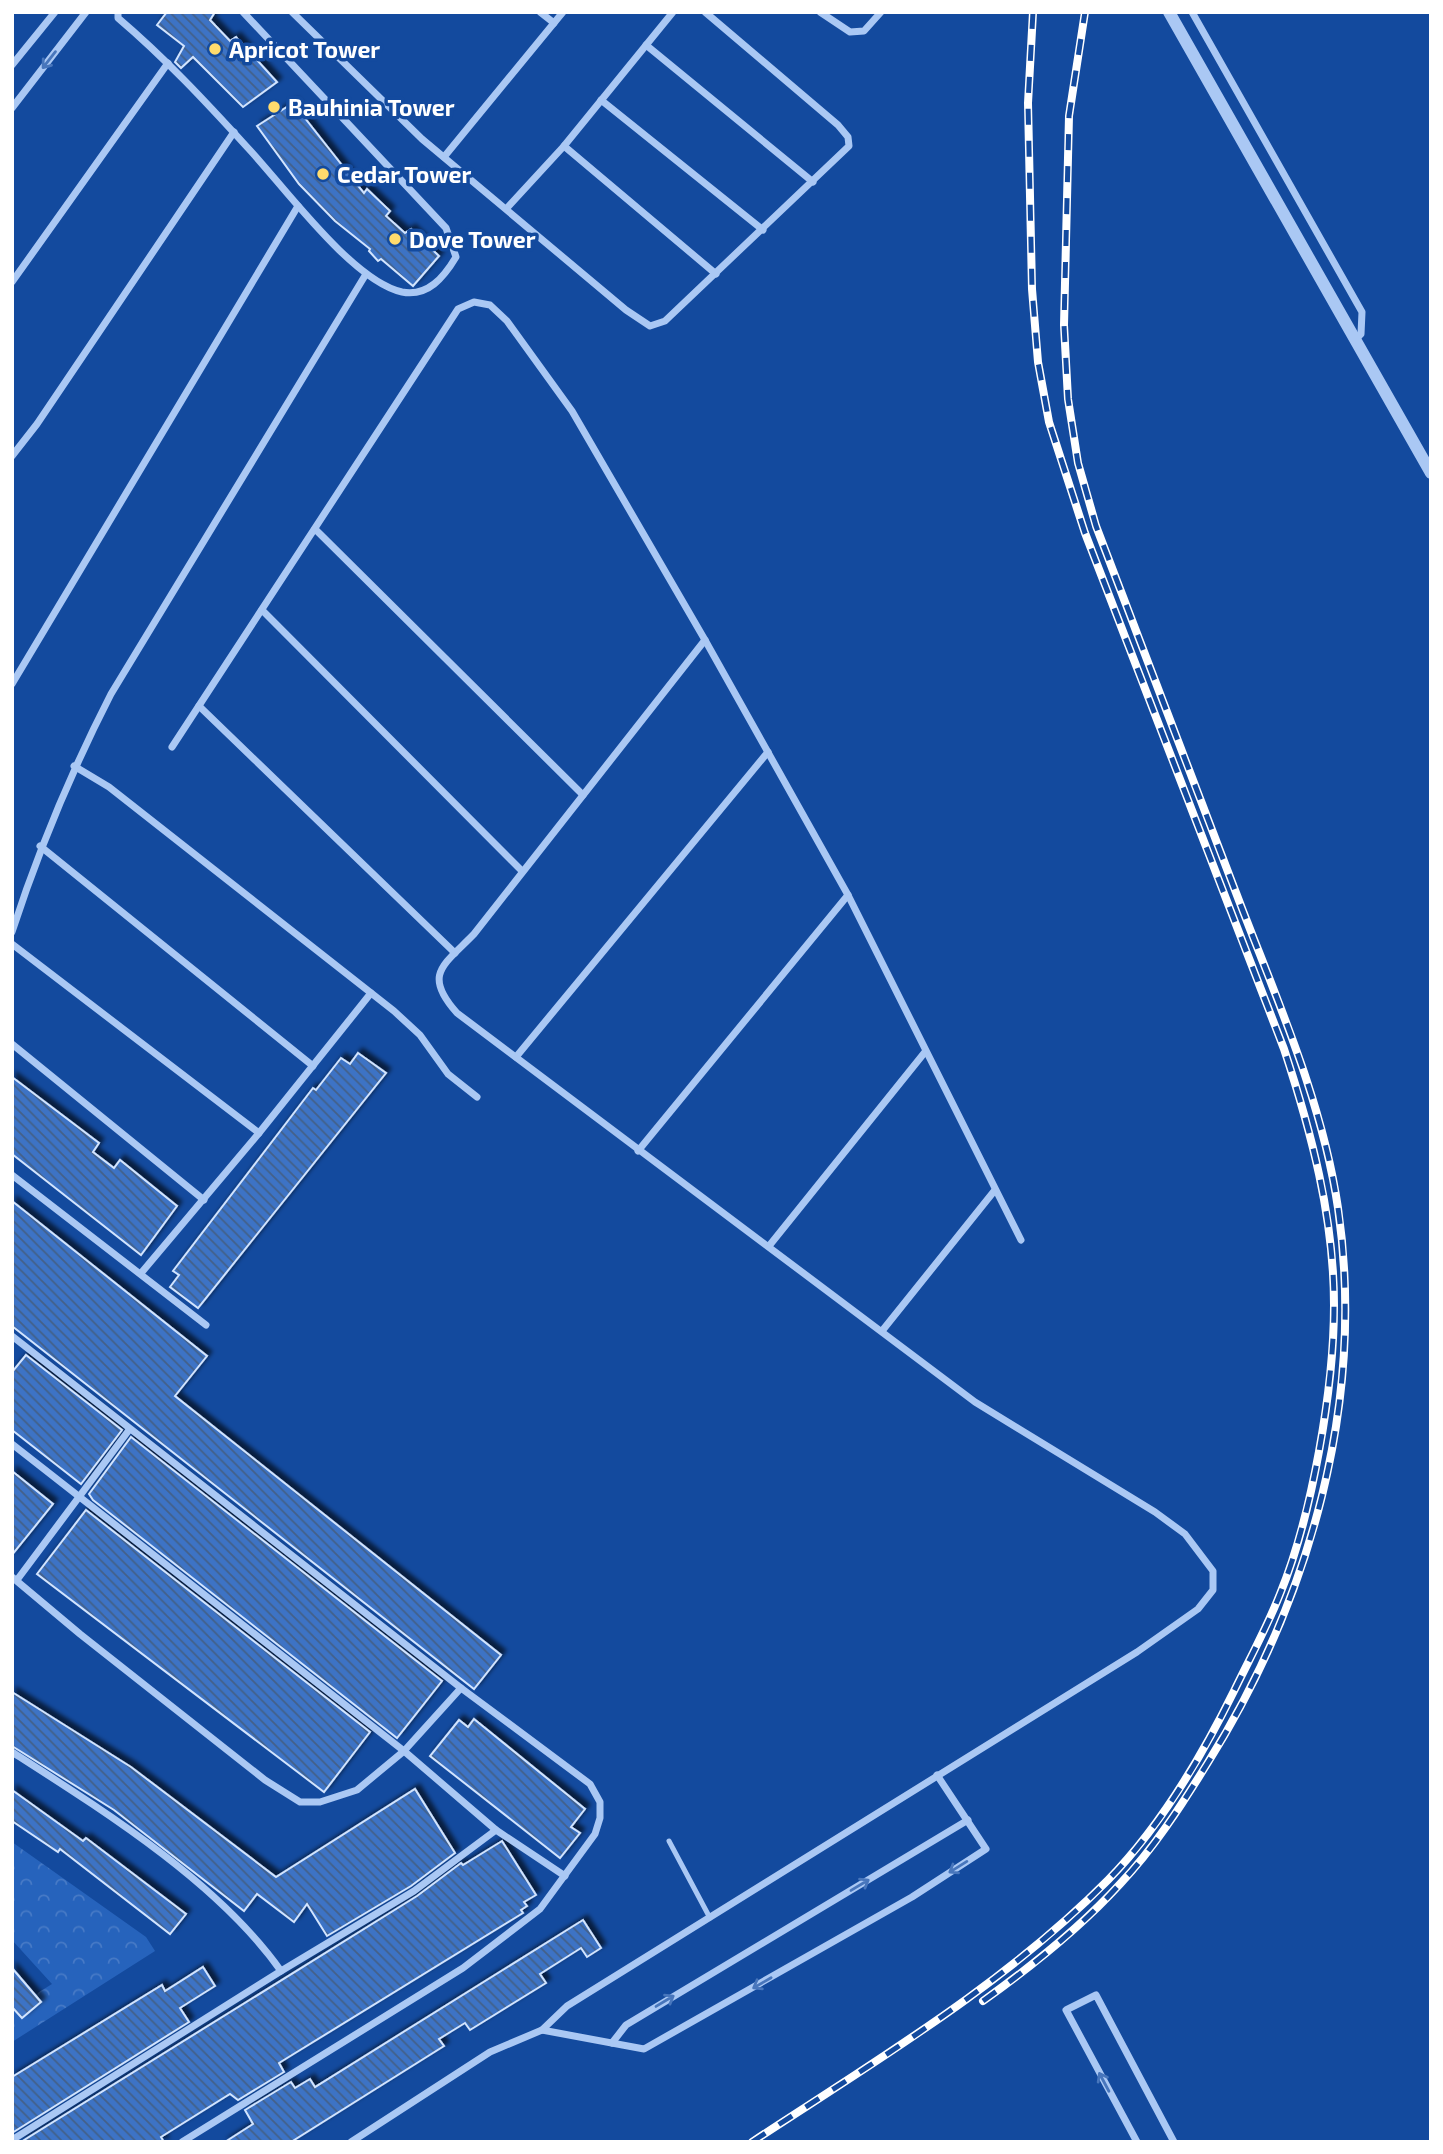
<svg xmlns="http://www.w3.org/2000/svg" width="1443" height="2154" viewBox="0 0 1443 2154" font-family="'Exo 2',sans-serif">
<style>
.forest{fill:url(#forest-crowns)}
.building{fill:url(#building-back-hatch);stroke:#d2e4fe;stroke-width:2;filter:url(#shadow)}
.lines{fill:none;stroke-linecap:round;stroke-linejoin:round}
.service{stroke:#aac8f4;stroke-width:5}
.minor{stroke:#aac8f4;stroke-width:7}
.tertiary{stroke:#aac8f4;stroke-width:12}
.rail-casing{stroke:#fff;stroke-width:8}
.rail{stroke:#134a9e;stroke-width:5;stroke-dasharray:16;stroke-linecap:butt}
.oneway{stroke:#4876bc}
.poi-dot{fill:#ffdb6d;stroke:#134a9e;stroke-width:2.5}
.labels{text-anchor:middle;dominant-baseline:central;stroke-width:7;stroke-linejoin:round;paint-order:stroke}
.poi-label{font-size:23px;font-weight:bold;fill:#fff;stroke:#134a9e;text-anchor:start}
</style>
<defs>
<pattern id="forest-crowns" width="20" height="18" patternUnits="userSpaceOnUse" patternTransform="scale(1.75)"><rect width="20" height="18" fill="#2663bc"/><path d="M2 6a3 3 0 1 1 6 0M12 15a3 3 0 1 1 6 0" fill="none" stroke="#477ac6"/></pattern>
<pattern id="building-back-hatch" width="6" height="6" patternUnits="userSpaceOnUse" patternTransform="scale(1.75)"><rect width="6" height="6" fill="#3c73c5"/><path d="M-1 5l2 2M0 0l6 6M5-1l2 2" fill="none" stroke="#446088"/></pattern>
<filter id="shadow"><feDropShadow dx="4.5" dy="-4.5" stdDeviation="2" flood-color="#0009"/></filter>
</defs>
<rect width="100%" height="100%" fill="#134a9e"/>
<!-- forest -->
<path class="forest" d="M12 1842 146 1937 155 1951 12 2042V2009L52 1984 12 1940Z"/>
<!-- building -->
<g class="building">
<path d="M167 12H215L210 20 230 41 236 37 277 82 243 107 193 57 181 68 175 62 184 46 157 25Z"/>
<path d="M293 103 364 193 367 189 390 211 386 216 405 233 411 229 439 256 413 286 381 259 378 261 369 251 370 249 335 221 299 184 257 126Z"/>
<path d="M358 1053 386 1073 198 1308 170 1287 179 1275 173 1271 313 1088 316 1090 341 1058 350 1064Z"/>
<path d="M12 1077 99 1143 93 1152 114 1168 120 1160 177 1206 141 1255 12 1154Z"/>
<path d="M12 1201 207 1356 175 1396 501 1655 474 1689 12 1326Z"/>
<path d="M26 1355 122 1430 81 1484 12 1430V1372Z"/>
<path d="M131 1437 442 1681 397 1738 93 1500 89 1494Z"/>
<path d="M12 1471 53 1504 12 1555Z"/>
<path d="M86 1510 370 1732 324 1792 37 1574Z"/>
<path d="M12 1692 131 1767 276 1877 415 1789 455 1853 411 1886 327 1936 307 1904 294 1922 257 1894 244 1911 114 1810 12 1746Z"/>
<path d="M474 1719 585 1809 571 1827 580 1833 560 1858 430 1756 459 1720 468 1727Z"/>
<path d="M12 1790 83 1841 86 1838 186 1914 170 1934 60 1849 58 1852 12 1821Z"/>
<path d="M502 1841 536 1895 524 1902 527 1906 521 1910 523 1913 279 2063 284 2072 238 2100 230 2094 161 2137 164 2142H21L417 1896 461 1863 463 1865Z"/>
<path d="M583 1920 601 1948 587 1957 581 1948 540 1974 546 1983 470 2030 465 2023 439 2039 444 2046 291 2142H225L253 2124 245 2110 291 2082 295 2088 310 2079 315 2087Z"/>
<path d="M203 1967 215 1986 180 2008 189 2022 12 2133V2077L162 1985 165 1991Z"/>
<path d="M12 1968 41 2002 22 2018 12 2007Z"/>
</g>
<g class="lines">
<!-- service -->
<path class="service" d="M669 1841 710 1918"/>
<!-- minor -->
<g class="minor">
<path d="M118 12V18C165 58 206 102 247 147 283 185 352 281 402 292 428 297 444 277 456 257L446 228 243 12"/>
<path d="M292 12 422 139 626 310 650 326 665 321 849 146 848 137 838 125 705 12"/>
<path d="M540 12 554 23"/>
<path d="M820 12 850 32 864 31 881 12"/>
<path d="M1192 12 1362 312 1361 334 1354 341"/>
<path d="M646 45 813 182"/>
<path d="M12 65 55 12"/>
<path d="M601 100 763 230"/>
<path d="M12 108 86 12"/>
<path d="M564 146 716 274"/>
<path d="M444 157 563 12"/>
<path d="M507 208 564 146 673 12"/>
<path d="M12 282 168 63"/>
<path d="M12 456 37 424 234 132"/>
<path d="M315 529 583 795"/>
<path d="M262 610 522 871"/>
<path d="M12 684 298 206"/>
<path d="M199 706 455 953"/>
<path d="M172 747 458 309 474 302 490 305 507 321 572 411 705 640 848 895 1021 1240"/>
<path d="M74 766 109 787 394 1011 420 1035 448 1074 477 1097"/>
<path d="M40 846 313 1066"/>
<path d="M12 932C39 849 71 772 111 694L366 274"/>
<path d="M12 944 259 1133"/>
<path d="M12 1044 204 1200"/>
<path d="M516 1057 768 752"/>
<path d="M638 1151 848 895"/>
<path d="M12 1175 206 1325"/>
<path d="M769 1246 925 1052"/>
<path d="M142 1272 259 1133 371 993"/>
<path d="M882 1331 995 1190"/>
<path d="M12 1336 461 1688 404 1751 357 1790 320 1802H300L265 1780 80 1634 12 1577"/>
<path d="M12 1444 404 1751 496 1830 565 1876"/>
<path d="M17 1580 129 1430"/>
<path d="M12 1752C104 1811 218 1882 281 1971"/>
<path d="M542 2030 567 2006 1137 1652 1198 1609 1213 1590V1571L1185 1534 1155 1512 975 1402 457 1013C422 974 444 965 474 934L705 640"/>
<path d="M612 2043 626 2025 968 1820"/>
<path d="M12 2140 281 1971 414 1891 496 1830"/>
<path d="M182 2142 463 1968 540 1909 595 1834 600 1818V1802L590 1784 461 1688"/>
<path d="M351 2142 490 2052 542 2030 644 2049 912 1897 986 1849 937 1775"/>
<path d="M1137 2142 1066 2010 1096 1995 1174 2142"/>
</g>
<!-- tertiary -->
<path class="tertiary" d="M1169 12 1431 473"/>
<defs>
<g id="rail">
<path d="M983 2001C1032 1966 1079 1929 1120 1884 1154 1848 1181 1806 1207 1764 1310 1600 1366 1402 1338 1208 1323 1105 1280 1007 1243 911 1194 783 1145 654 1096 526L1078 463 1068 399 1064 325 1069 116 1085 12"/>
<path d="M752 2142C875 2061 1004 1985 1108 1880 1161 1826 1201 1758 1234 1691 1250 1658 1267 1627 1280 1594 1312 1516 1334 1388 1334 1305 1334 1217 1311 1131 1284 1049L1085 533 1049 422 1038 362 1032 289 1028 103 1033 12"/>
</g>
</defs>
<!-- rail casing -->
<use href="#rail" class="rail-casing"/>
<!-- rail -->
<use href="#rail" class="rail"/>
</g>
<!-- one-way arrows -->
<defs><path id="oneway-shaft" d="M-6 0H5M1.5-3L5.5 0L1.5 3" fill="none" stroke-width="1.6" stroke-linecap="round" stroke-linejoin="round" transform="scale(1.75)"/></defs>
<g class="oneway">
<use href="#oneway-shaft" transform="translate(49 60) rotate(128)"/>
<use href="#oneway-shaft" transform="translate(958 1867) rotate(148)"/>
<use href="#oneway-shaft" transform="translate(860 1885) rotate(-31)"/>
<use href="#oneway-shaft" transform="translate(762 1983) rotate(150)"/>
<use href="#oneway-shaft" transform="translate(665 2001) rotate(-31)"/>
<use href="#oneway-shaft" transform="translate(1104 2082) rotate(-118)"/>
</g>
<!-- markers -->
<g class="poi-dot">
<circle cx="215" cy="49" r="7"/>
<circle cx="274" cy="107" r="7"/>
<circle cx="323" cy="174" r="7"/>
<circle cx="395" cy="239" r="7"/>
</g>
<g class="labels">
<!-- poi labels -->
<g class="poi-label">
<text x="229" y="49">Apricot Tower</text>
<text x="288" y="107">Bauhinia Tower</text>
<text x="337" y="174">Cedar Tower</text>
<text x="409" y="239">Dove Tower</text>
</g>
</g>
<!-- border -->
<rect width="1443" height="2154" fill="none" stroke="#ffffff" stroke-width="28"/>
</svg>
